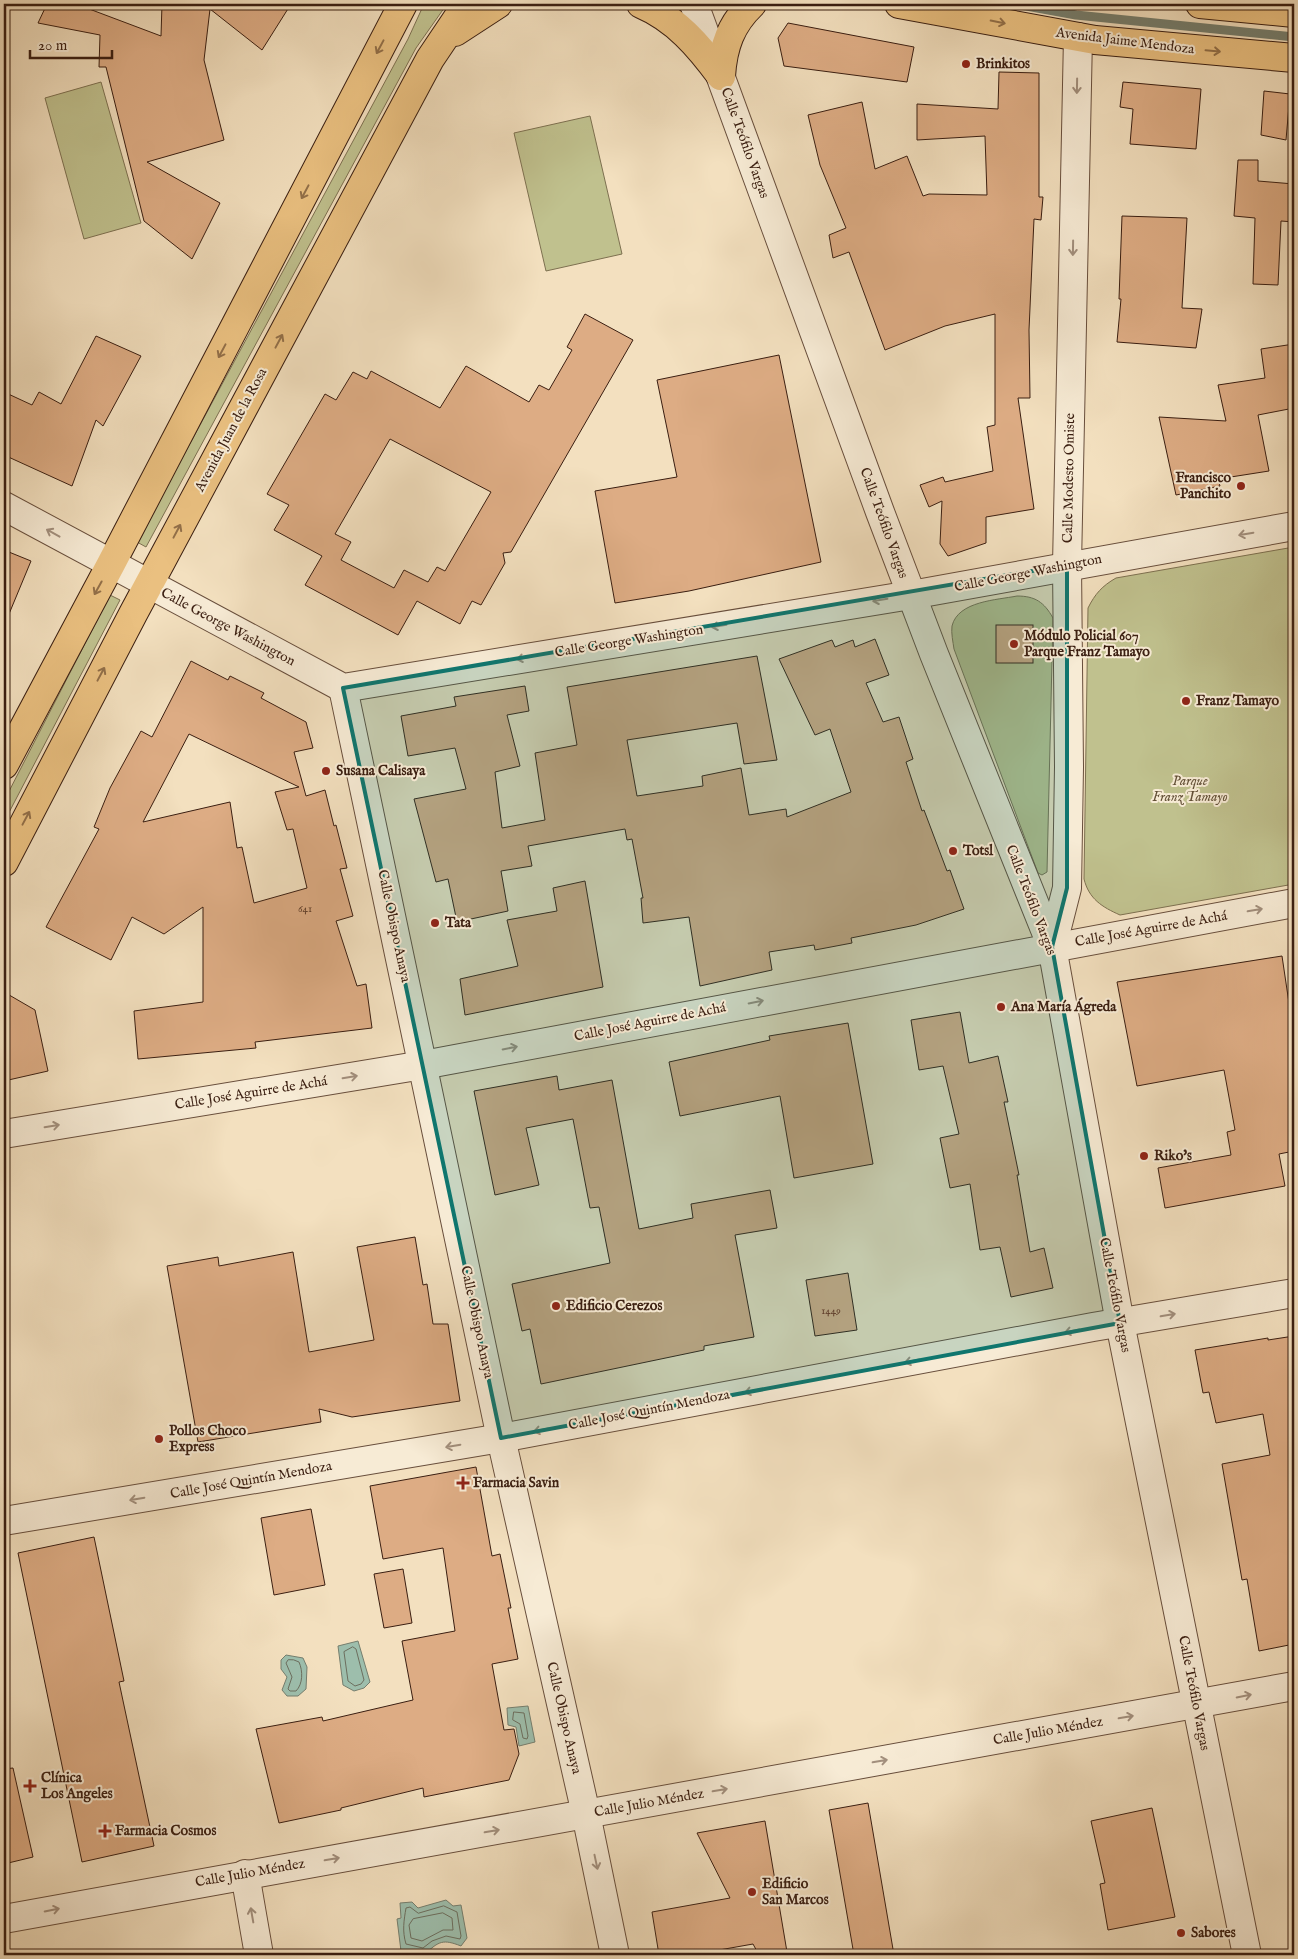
<svg xmlns="http://www.w3.org/2000/svg" width="1298" height="1959" viewBox="0 0 1298 1959" font-family="'IM FELL English',serif">
<style>
.green{fill:#c0c18e;stroke:#7d7050}
.water{fill:#9dbeac;stroke:#757e6e}
.lines{fill:none;stroke-linecap:round;stroke-linejoin:round}
.shore{stroke:#6c6e5e;stroke-width:1}
.stream{stroke:#757e6e;stroke-width:9}
.building{fill:#ddac84;stroke:#3a1e11;fill-rule:evenodd}
.minor-casing{stroke:#684e3c;stroke-width:30}
.major-casing{stroke:#3a1e11;stroke-width:30}
.minor{stroke:#f7ebd5;stroke-width:28}
.major{stroke:#eac080;stroke-width:28}
.oneway{stroke:#926f48}
.oneway2{stroke:#a28f7d}
.marked{fill:#0f766e;fill-opacity:0.2;stroke:#0f766e;stroke-width:4;stroke-linejoin:round}
.poi-dot{fill:#8f2418;stroke:#f7ebd5;stroke-width:2}
.labels{text-anchor:middle;dominant-baseline:central;stroke-width:4;stroke-linejoin:round;paint-order:stroke}
.number-label{font-size:11px;fill:#63422e}
.street-label{font-size:14px;fill:#3a1e11;stroke:#f7ebd5}
.poi-label{font-size:14px;font-weight:bold;fill:#3a1e11;stroke:#f7ebd5;text-anchor:start}
.park-label{font-size:14px;font-style:italic;fill:#624f36;stroke:#f7ebd5}
</style>
<rect width="100%" height="100%" fill="#f3e0bf"/>
<filter id="stains"><feTurbulence type="fractalNoise" baseFrequency=".004" numOctaves="4"/><feColorMatrix values="0 0 0 0 .2 0 0 0 0 .09 0 0 0 0 .02 0 0 0 .5 -.17"/></filter>
<radialGradient id="worn" r=".72"><stop offset=".6" stop-color="#630" stop-opacity="0"/><stop offset="1" stop-color="#630" stop-opacity=".3"/></radialGradient>
<!-- green -->
<g class="green">
<path d="M424 4H447L416 48 146 547 137 542 408 39Z"/>
<path d="M101 82 141 223 84 239 45 98Z"/>
<path d="M590 116 622 254 546 271 514 133Z"/>
<path d="M1294 547V884L1120 915C1102 907 1089 899 1084 879L1088 608C1095 594 1102 586 1116 578Z"/>
<path d="M110 595 120 600 4 822V801Z"/>
<path d="M1017 596C1035 596 1044 602 1053 618L1047 872 1042 875 1038 873 954 649C953 642 951 633 952 626 958 601 997 600 1017 596Z"/>
</g>
<!-- water -->
<g class="water">
<path d="M358 1641 370 1682 364 1688 354 1691 343 1685 338 1646Z"/>
<path d="M286 1655 303 1658 307 1667 306 1689 298 1696H287L282 1690 287 1677 281 1669V1660Z"/>
<path d="M528 1706 535 1742 519 1746 516 1727 508 1725 507 1708Z"/>
<path d="M446 1900 453 1906 461 1905 467 1938 461 1946C443 1939 439 1941 425 1954L409 1950 401 1951 397 1919 401 1918 400 1903 412 1902 418 1908Z"/>
</g>
<g class="lines">
<!-- shore -->
<g class="shore">
<path d="M353 1647 356 1649 364 1680 361 1684 355 1686 348 1681 344 1652Z"/>
<path d="M294 1660 299 1662C303 1671 303 1684 296 1691H290L288 1689 292 1677 286 1663 288 1660Z"/>
<path d="M514 1712 524 1713 528 1736 527 1739 523 1738 520 1724 513 1720Z"/>
<path d="M444 1906 457 1912 461 1936 460 1939 446 1936 432 1941 423 1948 406 1944C402 1931 404 1920 406 1908L410 1907 418 1913Z"/>
<path d="M443 1913 452 1918 453 1930H443L422 1941 411 1938 409 1925 413 1919Z"/>
</g>
<!-- stream -->
<path class="stream" d="M1015 4 1076 15 1294 37"/>
</g>
<!-- building -->
<g class="building">
<path d="M47 4H76L161 36 162 4H291L262 50 210 9 204 60 224 140 147 162 220 203 192 259 144 221 106 67H99L100 35 38 23Z"/>
<path d="M788 23 914 47 907 82 784 66 778 38Z"/>
<path d="M999 72 1039 73V197H1043L1041 220 1034 219 1029 330 1030 398H1018L1034 509 986 517V543L948 556 940 544 942 501 929 507 920 485 943 477 945 482 993 471 987 427 995 425V314L945 326 885 350 849 252 833 258 829 235 846 228 820 165 808 115 862 102 875 169 907 156 923 196 929 194 987 195 985 136 917 140V104L998 109Z"/>
<path d="M1123 82 1201 89 1196 149 1130 144 1133 109 1120 107Z"/>
<path d="M1264 91 1290 94 1286 140 1261 135Z"/>
<path d="M1238 160H1258V181L1294 184V222L1281 221 1278 285 1253 284 1255 218 1234 216Z"/>
<path d="M1122 216 1187 218 1182 308 1202 309 1196 348 1117 342 1121 299H1119Z"/>
<path d="M585 314 633 340 511 552 503 553 505 563 481 605 472 601 460 624 417 601 398 635 305 585 322 556 274 530 289 505 267 494 325 394 336 400 353 372 367 379 371 371 440 408 466 366 529 402 539 385 549 390 572 350 567 347ZM390 439 491 492 445 571 437 567 428 582 404 570 394 588 341 560 351 542 335 534Z"/>
<path d="M96 336 141 356 103 426 96 420 72 486 4 455V392L32 405 39 392 61 404Z"/>
<path d="M1294 344V408L1258 415 1269 471 1218 479 1220 486 1176 495 1159 417 1226 421 1218 385 1265 378 1261 349Z"/>
<path d="M779 355 821 562 689 591 615 603 595 491 677 477 657 380Z"/>
<path d="M4 550 31 561 4 626Z"/>
<rect x="996" y="625" width="37" height="38"/>
<path d="M875 639 889 675 866 683 883 722 899 717 913 759 906 762 922 811 924 810 947 871 950 870 964 909 916 925 851 938 852 943 815 950 814 945 769 952 772 970 700 986 689 917 643 923 641 898H643L632 839 627 840 625 829 528 846 532 866 501 871 508 911 457 922 448 879 436 882 414 799 466 789 455 748 408 756 401 716 456 706 454 697 525 686 529 711 507 715 520 766 495 772 502 828 545 820 535 753 577 745 567 687 757 656 777 760 744 764 737 723 627 740 637 796 703 786 702 776 741 768 749 815 786 809 787 817 851 792 830 729 815 735 779 659 832 640 835 647 853 640 855 647Z"/>
<path d="M191 661 228 680 230 676 264 693 261 698 306 722 313 748 294 752 306 796 325 790 334 826 336 825 347 868 340 869 353 916 336 921 357 986 366 984 372 1028 255 1042 256 1048 138 1059 134 1011 203 1002V907L164 934 132 917 111 960 46 927 99 829 94 827 110 788 141 731 152 737ZM189 734 299 787 275 792 287 830 293 829 307 888 254 903 242 847 237 848 230 802 143 822Z"/>
<path d="M585 881 603 987 465 1015 460 979 518 966 507 920 557 911 553 888Z"/>
<path d="M1282 956 1294 1037V1151L1279 1154 1285 1186 1165 1208 1158 1168 1231 1155 1227 1132 1235 1130 1224 1070 1137 1086 1117 982Z"/>
<path d="M4 992 35 1010 48 1071 4 1081Z"/>
<path d="M960 1012 969 1063 998 1056 1008 1102H1004L1019 1175H1017L1030 1252 1044 1248 1053 1288 1011 1297 1000 1247 980 1250 970 1184 950 1188 940 1138 959 1134 943 1066 919 1070 911 1020Z"/>
<path d="M848 1023 873 1164 794 1178 780 1096 680 1116 669 1062 770 1040 769 1036Z"/>
<path d="M557 1076 559 1090 612 1080 639 1229 693 1218 691 1204 770 1190 777 1228 735 1235 754 1337 704 1346V1350L541 1384 530 1329 522 1331 512 1284 610 1263 599 1207 590 1208 573 1119 526 1128 539 1185 495 1195 474 1091Z"/>
<path d="M415 1237 423 1285 427 1284 433 1324H448L460 1401 352 1417 319 1409 321 1422 198 1442 167 1266 218 1257 219 1266 293 1252 309 1352 374 1340 357 1247Z"/>
<path d="M848 1273 857 1330 815 1336 806 1280Z"/>
<path d="M1294 1336V1644L1259 1651 1247 1579 1242 1580 1222 1464 1270 1455 1263 1414 1216 1423 1209 1392 1203 1393 1195 1350 1268 1338V1340Z"/>
<path d="M476 1467 492 1556 500 1554 511 1608H508L518 1659 492 1664 504 1730 514 1729 519 1754 509 1780 424 1797 423 1788 341 1808V1810L279 1823 256 1729 322 1717 323 1721 413 1700 402 1641 455 1631 443 1548 383 1559 370 1486Z"/>
<path d="M311 1509 325 1585 274 1595 261 1518Z"/>
<path d="M94 1537 124 1681 119 1682 154 1846 82 1862 18 1553Z"/>
<path d="M403 1569 412 1623 384 1628 374 1574Z"/>
<path d="M13 1768 33 1857 4 1864V1769Z"/>
<path d="M868 1803 894 1955H854L829 1810Z"/>
<path d="M1152 1808 1175 1917 1108 1930 1100 1884 1105 1883 1091 1821Z"/>
<path d="M765 1821 787 1952 759 1955 753 1944 691 1955H659L652 1912 730 1898 697 1833Z"/>
</g>
<g class="lines">
<defs>
<g id="minor">
<path d="M694 4 880 512 934 654 1052 947 1120 1323 1247 1955"/>
<path d="M4 506 343 688 911 595 1294 526"/>
<path d="M343 688 501 1438 586 1814 615 1955"/>
<path d="M1052 947 1067 888 1069 767 1067 565 1078 37"/>
<path d="M4 1134 423 1065 1294 903"/>
<path d="M4 1521 501 1438 1093 1327 1294 1293"/>
<path d="M245 1874 259 1955"/>
<path d="M4 1919 1294 1686"/>
</g>
<g id="major">
<path d="M641 4C676 19 699 46 721 76"/>
<path d="M899 4 1095 40 1294 58"/>
<path d="M1200 4 1294 13"/>
<path d="M455 32 498 4"/>
<path d="M721 76C723 46 731 24 752 4"/>
<path d="M4 765 111 564 403 4"/>
<path d="M4 862 133 614 430 59 467 4"/>
</g>
</defs>
<!-- minor casing -->
<use href="#minor" class="minor-casing"/>
<!-- major casing -->
<use href="#major" class="major-casing"/>
<!-- minor -->
<use href="#minor" class="minor"/>
<!-- major -->
<use href="#major" class="major"/>
</g>
<!-- one-way arrows -->
<defs><path id="oneway-shaft" d="M-6 0H5M1.5-3L5.5 0L1.5 3" fill="none" stroke-width="1.6" stroke-linecap="round" stroke-linejoin="round" transform="scale(1.25)"/></defs>
<g class="oneway">
<use href="#oneway-shaft" transform="translate(998 22) rotate(11)"/>
<use href="#oneway-shaft" transform="translate(380 47) rotate(118)"/>
<use href="#oneway-shaft" transform="translate(1213 51) rotate(5)"/>
<use href="#oneway-shaft" transform="translate(305 192) rotate(118)"/>
<use href="#oneway-shaft" transform="translate(279 341) rotate(-62)"/>
<use href="#oneway-shaft" transform="translate(222 351) rotate(118)"/>
<use href="#oneway-shaft" transform="translate(177 531) rotate(-62)"/>
<use href="#oneway-shaft" transform="translate(98 588) rotate(119)"/>
<use href="#oneway-shaft" transform="translate(101 674) rotate(-62)"/>
<use href="#oneway-shaft" transform="translate(26 818) rotate(-62)"/>
</g>
<g class="oneway2">
<use href="#oneway-shaft" transform="translate(1077 86) rotate(91)"/>
<use href="#oneway-shaft" transform="translate(1073 248) rotate(91)"/>
<use href="#oneway-shaft" transform="translate(53 533) rotate(-151)"/>
<use href="#oneway-shaft" transform="translate(1246 534) rotate(170)"/>
<use href="#oneway-shaft" transform="translate(880 600) rotate(171)"/>
<use href="#oneway-shaft" transform="translate(719 626) rotate(171)"/>
<use href="#oneway-shaft" transform="translate(524 658) rotate(171)"/>
<use href="#oneway-shaft" transform="translate(1255 910) rotate(-10)"/>
<use href="#oneway-shaft" transform="translate(756 1002) rotate(-11)"/>
<use href="#oneway-shaft" transform="translate(510 1048) rotate(-11)"/>
<use href="#oneway-shaft" transform="translate(350 1077) rotate(-9)"/>
<use href="#oneway-shaft" transform="translate(52 1126) rotate(-9)"/>
<use href="#oneway-shaft" transform="translate(1168 1315) rotate(-10)"/>
<use href="#oneway-shaft" transform="translate(1072 1331) rotate(169)"/>
<use href="#oneway-shaft" transform="translate(912 1361) rotate(169)"/>
<use href="#oneway-shaft" transform="translate(752 1391) rotate(169)"/>
<use href="#oneway-shaft" transform="translate(541 1430) rotate(169)"/>
<use href="#oneway-shaft" transform="translate(453 1446) rotate(170)"/>
<use href="#oneway-shaft" transform="translate(137 1499) rotate(170)"/>
<use href="#oneway-shaft" transform="translate(1244 1696) rotate(-11)"/>
<use href="#oneway-shaft" transform="translate(1126 1717) rotate(-10)"/>
<use href="#oneway-shaft" transform="translate(880 1761) rotate(-10)"/>
<use href="#oneway-shaft" transform="translate(720 1790) rotate(-10)"/>
<use href="#oneway-shaft" transform="translate(492 1831) rotate(-10)"/>
<use href="#oneway-shaft" transform="translate(332 1859) rotate(-10)"/>
<use href="#oneway-shaft" transform="translate(596 1862) rotate(78)"/>
<use href="#oneway-shaft" transform="translate(52 1910) rotate(-11)"/>
<use href="#oneway-shaft" transform="translate(252 1915) rotate(-100)"/>
</g>
<!-- marked area -->
<path class="marked" d="M1067 565V888L1052 947 1120 1323 501 1438 343 688Z"/>
<!-- markers -->
<g class="poi-dot">
<circle cx="966" cy="64" r="5"/>
<circle cx="1241" cy="486" r="5"/>
<circle cx="1014" cy="644" r="5"/>
<circle cx="1186" cy="701" r="5"/>
<circle cx="326" cy="771" r="5"/>
<circle cx="953" cy="851" r="5"/>
<circle cx="435" cy="923" r="5"/>
<circle cx="1001" cy="1007" r="5"/>
<circle cx="1144" cy="1156" r="5"/>
<circle cx="556" cy="1306" r="5"/>
<circle cx="159" cy="1439" r="5"/>
<path d="M460.5 1475.5h5v5h5v5h-5v5h-5v-5h-5v-5h5z"/>
<path d="M27.5 1778.5h5v5h5v5h-5v5h-5v-5h-5v-5h5z"/>
<path d="M102.5 1823.5h5v5h5v5h-5v5h-5v-5h-5v-5h5z"/>
<circle cx="752" cy="1892" r="5"/>
<circle cx="1181" cy="1933" r="5"/>
</g>
<g class="labels">
<!-- number labels -->
<g class="number-label">
<text x="305" y="909">641</text>
<text x="831" y="1311">1449</text>
</g>
<!-- street labels -->
<g class="street-label">
<text transform="translate(1125 41) rotate(7)">Avenida Jaime Mendoza</text>
<text transform="translate(745 143) rotate(70)">Calle Teófilo Vargas</text>
<text transform="translate(231 430) rotate(-62)">Avenida Juan de la Rosa</text>
<text transform="translate(1069 478) rotate(-89)">Calle Modesto Omiste</text>
<text transform="translate(884 523) rotate(70)">Calle Teófilo Vargas</text>
<text transform="translate(1028 573) rotate(-11)">Calle George Washington</text>
<text transform="translate(228 627) rotate(28)">Calle George Washington</text>
<text transform="translate(629 641) rotate(-9)">Calle George Washington</text>
<text transform="translate(1031 900) rotate(69)">Calle Teófilo Vargas</text>
<text transform="translate(394 926) rotate(78)">Calle Obispo Anaya</text>
<text transform="translate(1151 929) rotate(-10)">Calle José Aguirre de Achá</text>
<text transform="translate(650 1022) rotate(-11)">Calle José Aguirre de Achá</text>
<text transform="translate(251 1093) rotate(-9)">Calle José Aguirre de Achá</text>
<text transform="translate(1115 1295) rotate(79)">Calle Teófilo Vargas</text>
<text transform="translate(477 1322) rotate(78)">Calle Obispo Anaya</text>
<text transform="translate(649 1410) rotate(-11)">Calle José Quintín Mendoza</text>
<text transform="translate(251 1480) rotate(-10)">Calle José Quintín Mendoza</text>
<text transform="translate(1194 1693) rotate(79)">Calle Teófilo Vargas</text>
<text transform="translate(564 1718) rotate(77)">Calle Obispo Anaya</text>
<text transform="translate(1048 1731) rotate(-10)">Calle Julio Méndez</text>
<text transform="translate(649 1803) rotate(-10)">Calle Julio Méndez</text>
<text transform="translate(250 1873) rotate(-10)">Calle Julio Méndez</text>
</g>
<!-- poi labels -->
<g class="poi-label">
<text x="976" y="64">Brinkitos</text>
<text x="1231" y="478" text-anchor="end">Francisco<tspan x="1231" dy="16">Panchito</tspan></text>
<text x="1024" y="636">Módulo Policial 607<tspan x="1024" dy="16">Parque Franz Tamayo</tspan></text>
<text x="1196" y="701">Franz Tamayo</text>
<text x="336" y="771">Susana Calisaya</text>
<text x="963" y="851">Totsl</text>
<text x="445" y="923">Tata</text>
<text x="1011" y="1007">Ana María Ágreda</text>
<text x="1154" y="1156">Riko's</text>
<text x="566" y="1306">Edificio Cerezos</text>
<text x="169" y="1431">Pollos Choco<tspan x="169" dy="16">Express</tspan></text>
<text x="473" y="1483">Farmacia Savin</text>
<text x="41" y="1778">Clínica<tspan x="41" dy="16">Los Angeles</tspan></text>
<text x="115" y="1831">Farmacia Cosmos</text>
<text x="762" y="1884">Edificio<tspan x="762" dy="16">San Marcos</tspan></text>
<text x="1191" y="1933">Sabores</text>
</g>
<!-- park labels -->
<g class="park-label">
<text x="1190" y="781">Parque<tspan x="1190" dy="16">Franz Tamayo</tspan></text>
</g>
</g>
<!-- margin -->
<rect width="1298" height="1959" fill="none" stroke="#f3e0bf" stroke-width="20"/>
<rect x="5" y="5" width="1288" height="1949" fill="none" stroke="#3a1e11" stroke-width="2.5"/>
<rect x="10" y="10" width="1278" height="1939" fill="none" stroke="#3a1e11"/>
<!-- scale -->
<path d="M30 50v8h82v-8" fill="none" stroke="#3a1e11" stroke-width="2.5"/>
<text x="38" y="50" font-size="15" fill="#3a1e11" stroke="#f7ebd5" stroke-width="4" paint-order="stroke">20 m</text>
<rect width="100%" height="100%" filter="url(#stains)"/>
<rect width="100%" height="100%" fill="url(#worn)"/>
</svg>
